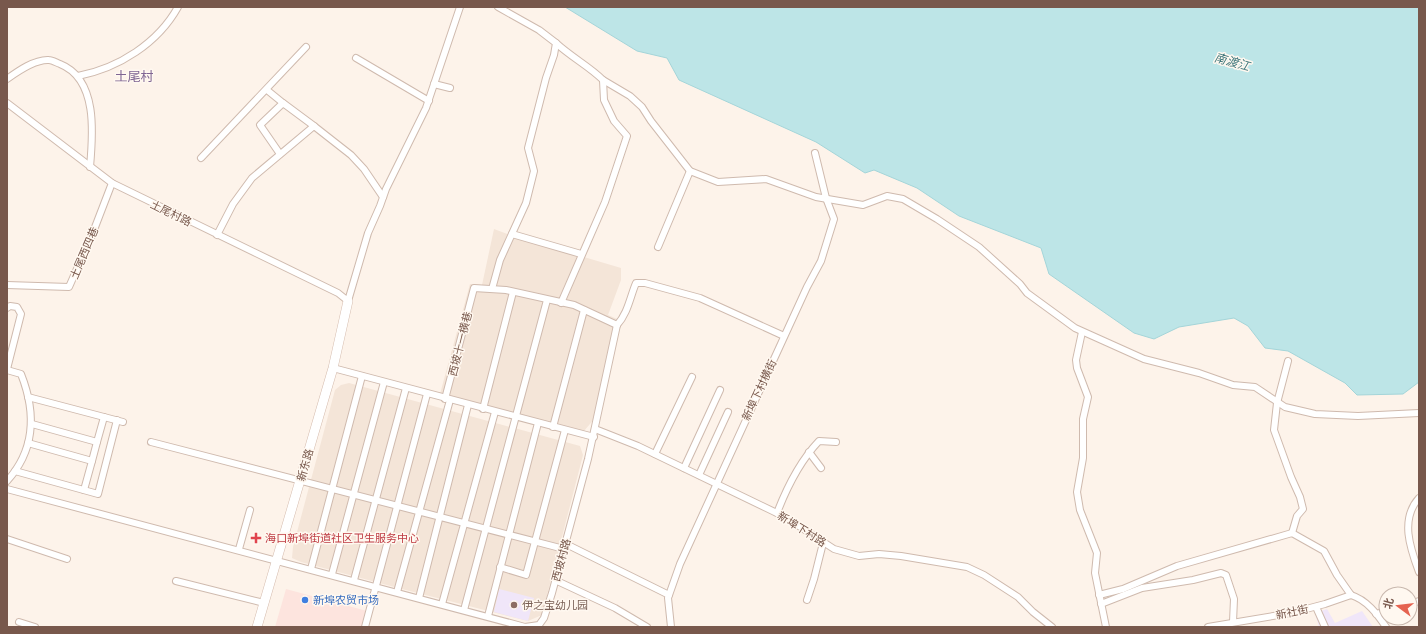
<svg xmlns="http://www.w3.org/2000/svg" width="1426" height="634" viewBox="0 0 1426 634" font-family="Helvetica,'Noto Sans SC',sans-serif">
<style>
.residential{fill:#f4e5d8}
.commercial{fill:#fde4de}
.education{fill:#f0e6f9}
.water{fill:#bde5e7;stroke:#a4d5d9}
.lines{fill:none;stroke-linecap:round;stroke-linejoin:round}
.street-casing{stroke:#cfbaae;stroke-width:8}
.secondary-casing{stroke:#d5bcae;stroke-width:10}
.street{stroke:#fff;stroke-width:6}
.secondary{stroke:#fff;stroke-width:9}
.health-dot{fill:#e0444e;stroke:#fff8f0;stroke-width:1.5}
.shop-dot{fill:#3f7fe0;stroke:#fff8f0;stroke-width:1.5}
.education-dot{fill:#8d6e63;stroke:#fff8f0;stroke-width:1.5}
.labels{text-anchor:middle;dominant-baseline:central;stroke-width:3;stroke-linejoin:round;paint-order:stroke}
.street-label{font-size:11px;fill:#78584c;stroke:#fff8f0}
.health-label{font-size:11px;fill:#be3a42;stroke:#fff8f0;text-anchor:start}
.shop-label{font-size:11px;fill:#366cbe;stroke:#fff8f0;text-anchor:start}
.education-label{font-size:11px;fill:#785e54;stroke:#fff8f0;text-anchor:start}
.water-label{font-size:12px;font-style:italic;fill:#40787c;stroke:#fff8f0}
.quarter-label{font-size:13px;fill:#7f6593;stroke:#fff8f0}
</style>
<rect width="100%" height="100%" fill="#fdf3ea"/>
<!-- residential -->
<g class="residential">
<path d="M494 229 513 236 621 268V280L608 315 617 319V325L595 418 584 431 440 394 470 284 482 285Z"/>
<path d="M349 383 580 446 583 455 542 615 528 621 398 588 301 562 292 558 293 547 335 390 341 385Z"/>
</g>
<!-- commercial -->
<path class="commercial" d="M286 589 367 611 362 627H275Z"/>
<!-- education -->
<g class="education">
<path d="M499 589 534 598 528 621 494 612Z"/>
<path d="M1327 609 1335 623 1362 611 1373 627H1319L1315 613Z"/>
</g>
<!-- water -->
<path class="water" d="M565 7H1419V382L1403 394 1357 395 1345 383 1288 351 1265 348 1248 326 1234 318 1179 327 1154 339 1134 333 1049 274 1041 248 959 216 917 188 874 170 865 173 816 142 679 80 667 58 637 51Z"/>
<g class="lines">
<defs>
<g id="street">
<path d="M556 43C571 57 589 66 603 80L604 100 614 121 627 136 605 202 561 303"/>
<path d="M356 58 429 101"/>
<path d="M78 76C119 68 158 43 178 7"/>
<path d="M7 79C18 71 35 59 49 60 52 60 57 63 60 64 98 79 93 134 90 167"/>
<path d="M603 80 630 96 642 107 651 121 690 171 718 182 766 179 816 197 863 205 887 196 903 199 937 219 979 247 1020 284 1027 293 1075 328 1144 359 1199 373 1233 385 1255 387 1285 407 1315 414 1358 416 1419 413"/>
<path d="M434 84 450 88"/>
<path d="M267 90 283 103"/>
<path d="M7 103 112 183 338 293 348 301 368 233 380 206 386 189 426 108 460 7"/>
<path d="M280 154 260 125 283 103 314 126"/>
<path d="M201 158 306 47"/>
<path d="M512 234 581 254"/>
<path d="M217 235 233 204 252 178 314 126 351 155 364 169 383 197"/>
<path d="M658 247 690 171"/>
<path d="M7 285 69 287 83 255 87 248 112 183"/>
<path d="M492 289 500 260 526 203 534 171 528 148 546 78 554 55 556 43 539 30 498 7"/>
<path d="M7 308 10 306 17 307 21 314 7 369"/>
<path d="M617 325C628 313 630 297 636 283H645L700 298 784 336"/>
<path d="M1082 332 1076 360 1077 368 1088 397 1083 419V458L1077 492 1080 510 1097 553 1095 573 1106 627"/>
<path d="M1288 361 1277 403 1274 430 1291 477 1300 497 1303 509 1297 516 1292 533"/>
<path d="M333 368 594 437"/>
<path d="M7 370 21 374C36 412 36 449 7 481"/>
<path d="M28 397 123 422"/>
<path d="M445 399 474 288 506 290 574 305 617 325"/>
<path d="M483 409 513 292"/>
<path d="M32 424 97 442 92 461"/>
<path d="M553 427 584 310"/>
<path d="M595 429 638 446 785 517 834 549 859 556 879 554 901 556 967 567 984 575 1018 597 1033 612 1052 627"/>
<path d="M97 442 104 417"/>
<path d="M151 442 564 549"/>
<path d="M28 443 92 461 84 490"/>
<path d="M809 452 821 468"/>
<path d="M655 454 692 377"/>
<path d="M684 468 720 390"/>
<path d="M15 471 98 494 117 420"/>
<path d="M699 475 728 412"/>
<path d="M7 489 525 627 539 625 544 618 552 593 588 459 617 325"/>
<path d="M1419 498C1400 519 1410 548 1419 572"/>
<path d="M777 513C787 487 800 461 819 441L836 442"/>
<path d="M7 539 67 559"/>
<path d="M566 544 669 595"/>
<path d="M239 549 250 510"/>
<path d="M500 567 526 575 565 430"/>
<path d="M311 569 362 376"/>
<path d="M332 574 384 382"/>
<path d="M354 580 406 388"/>
<path d="M555 580 615 608 647 627"/>
<path d="M176 581 264 603"/>
<path d="M397 592 450 400"/>
<path d="M1099 595 1123 589 1177 566 1292 533 1324 551 1337 575 1351 595"/>
<path d="M1351 595C1367 600 1377 614 1386 627"/>
<path d="M419 598 468 405"/>
<path d="M807 600 814 579 823 543"/>
<path d="M442 604 495 412"/>
<path d="M1101 604 1142 588 1193 580 1221 573 1226 575 1234 599 1233 622"/>
<path d="M1410 604 1419 601"/>
<path d="M1316 607 1325 627"/>
<path d="M464 610 547 300"/>
<path d="M1376 614 1386 611"/>
<path d="M488 616 538 423"/>
<path d="M19 622 35 627"/>
<path d="M365 627 427 394"/>
<path d="M671 627 668 598 680 564 807 287 821 261 834 219 826 198 815 153"/>
<path d="M1208 627 1291 613 1325 604 1351 595"/>
</g>
<path id="secondary" d="M257 627 333 368 348 301"/>
</defs>
<!-- street casing -->
<use href="#street" class="street-casing"/>
<!-- secondary casing -->
<use href="#secondary" class="secondary-casing"/>
<!-- street -->
<use href="#street" class="street"/>
<!-- secondary -->
<use href="#secondary" class="secondary"/>
</g>
<!-- markers -->
<path class="health-dot" d="M254 532h4v4h4v4h-4v4h-4v-4h-4v-4h4z"/>
<circle class="shop-dot" cx="305" cy="600" r="4"/>
<circle class="education-dot" cx="514" cy="605" r="4"/>
<g class="labels">
<!-- street labels -->
<g class="street-label">
<text transform="translate(171 213) rotate(26)">土尾村路</text>
<text transform="translate(84 253) rotate(-67)">土尾西四巷</text>
<text transform="translate(460 344) rotate(-76)">西坡十一横巷</text>
<text transform="translate(759 390) rotate(-65)">新埠下村横街</text>
<text transform="translate(305 465) rotate(-74)">新东路</text>
<text transform="translate(802 529) rotate(32)">新埠下村路</text>
<text transform="translate(561 560) rotate(-75)">西坡村路</text>
<text transform="translate(1292 612) rotate(-12)">新社街</text>
</g>
<!-- health labels -->
<g class="health-label">
<text x="265" y="538">海口新埠街道社区卫生服务中心</text>
</g>
<!-- shop labels -->
<g class="shop-label">
<text x="313" y="600">新埠农贸市场</text>
</g>
<!-- education labels -->
<g class="education-label">
<text x="522" y="605">伊之宝幼儿园</text>
</g>
<!-- water labels -->
<g class="water-label">
<text transform="translate(1232 62) rotate(16)">南渡江</text>
</g>
<!-- quarter labels -->
<g class="quarter-label">
<text x="134" y="76">土尾村</text>
</g>
</g>
<!-- border -->
<rect width="1426" height="634" fill="none" stroke="#78584c" stroke-width="16"/>
<!-- north arrow -->
<g transform="translate(1398 606) rotate(285)"><circle r="19" fill="#fff8f0" stroke="#c9b8ae"/>
<path d="M0-3L7 15L0 10L-7 15Z" fill="#e56350"/>
<text y="-6" font-size="11" font-weight="bold" text-anchor="middle" fill="#78584c">北</text>
</g>
</svg>
